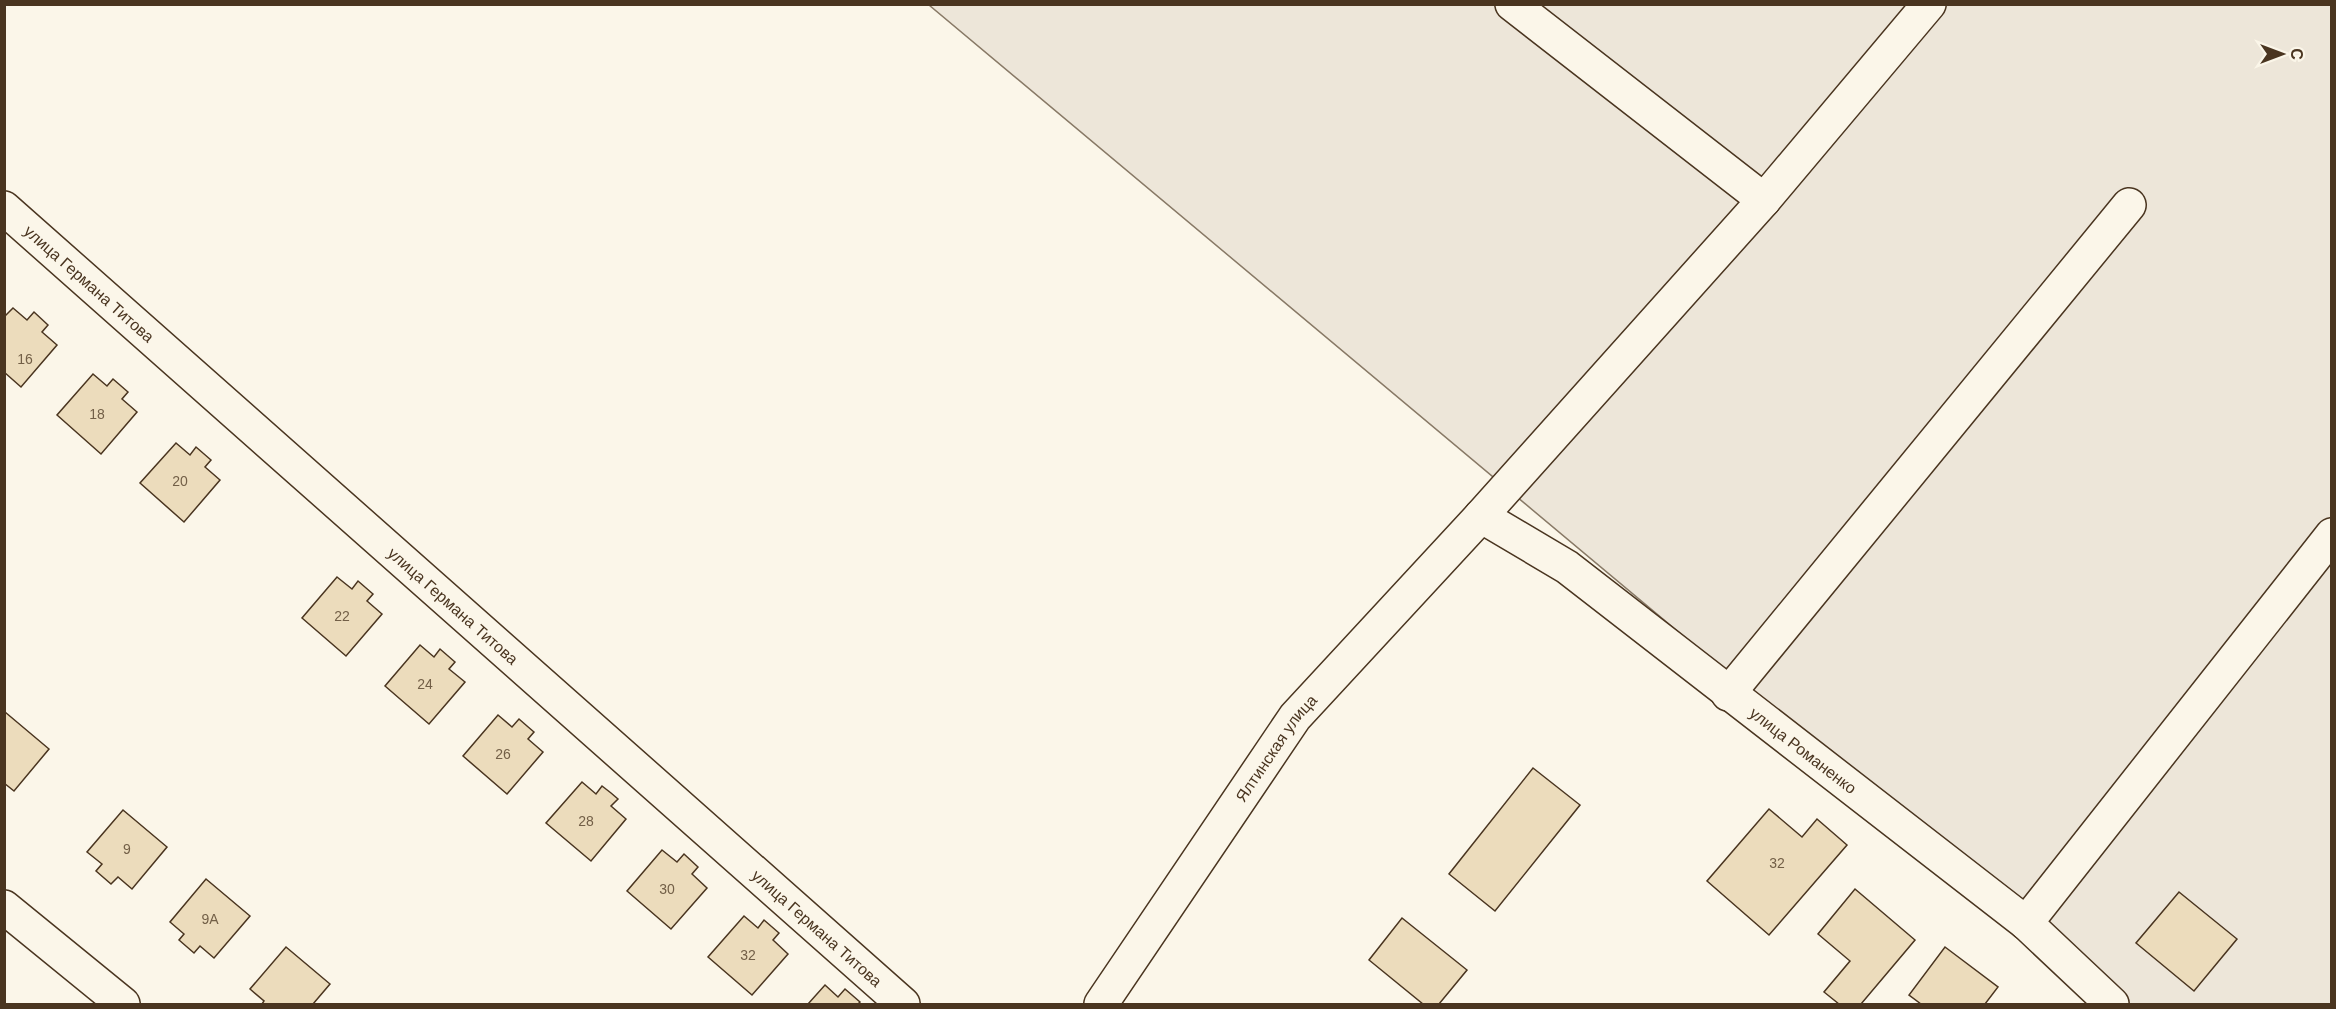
<svg xmlns="http://www.w3.org/2000/svg" width="2336" height="1009" viewBox="0 0 2336 1009" font-family="Helvetica,sans-serif">
<style>
.green{fill:#ede6d9;stroke:#887966;stroke-width:1.5}
.building{fill:#ecdcbc;stroke:#4a3520;stroke-width:1.5}
.lines{fill:none;stroke-linecap:round;stroke-linejoin:round}
.minor-casing{stroke:#4a3520;stroke-width:36}
.minor{stroke:#fbf6e9;stroke-width:33}
.labels{text-anchor:middle;dominant-baseline:central;stroke-width:4.5;stroke-linejoin:round;paint-order:stroke}
.number-label{font-size:14px;fill:#725f47}
.street-label{font-size:16px;fill:#4a3520;stroke:#fbf6e9}
</style>
<rect width="100%" height="100%" fill="#fbf6e9"/>
<!-- green -->
<path class="green" d="M929 5H2331V1004H2123Z"/>
<!-- building -->
<g class="building">
<path d="M13 308 27 320 34 312 48 325 42 332 57 345 21 387 4 372V317Z"/>
<path d="M93 374 107 386 113 379 128 392 122 399 137 412 101 454 57 415Z"/>
<path d="M176 443 190 455 196 447 211 460 205 467 220 480 184 522 140 483Z"/>
<path d="M337 577 352 589 358 581 373 594 367 601 382 614 346 656 302 618Z"/>
<path d="M420 645 434 657 440 649 455 662 449 669 465 682 429 724 385 686Z"/>
<path d="M5 712 49 749 14 791 4 783Z"/>
<path d="M498 715 512 727 519 719 527 726 534 732 528 739 543 752 507 794 463 756Z"/>
<path d="M1533 768 1580 805 1495 911 1449 874Z"/>
<path d="M582 782 596 794 602 786 611 793 618 799 611 806 626 819 591 861 546 823Z"/>
<path d="M1769 809 1802 837 1817 819 1847 845 1769 935 1707 881Z"/>
<path d="M123 810 167 847 132 889 118 877 111 884 96 871 102 864 87 852Z"/>
<path d="M662 850 677 862 684 854 698 867 692 874 707 888 671 929 627 891Z"/>
<path d="M206 879 250 916 214 958 200 946 194 953 179 940 184 934 170 922Z"/>
<path d="M1855 889 1915 940 1861 1004H1839L1824 992 1850 961 1818 934Z"/>
<path d="M2179 892 2237 939 2194 991 2136 943Z"/>
<path d="M744 916 758 928 764 920 779 933 773 940 788 954 752 995 708 957Z"/>
<path d="M1402 918 1467 970 1439 1004H1423L1369 960Z"/>
<path d="M286 947 330 984 313 1004H262L264 1001 250 989Z"/>
<path d="M1945 947 1998 987 1985 1004H1921L1909 995Z"/>
<path d="M825 985 838 997 845 989 860 1002 858 1004H808Z"/>
</g>
<g class="lines">
<defs>
<g id="minor">
<path d="M1512 4 1764 200"/>
<path id="s1" d="M4 208 903 1004"/>
<path id="s2" d="M1481 516 1567 567 2026 923 2112 1004"/>
<path d="M1728 694 2129 205"/>
<path d="M4 907 123 1004"/>
<path d="M2026 923 2332 535"/>
<path id="s3" d="M1101 1004 1295 717 1481 516 1764 200 1929 4"/>
</g>
</defs>
<!-- minor casing -->
<use href="#minor" class="minor-casing"/>
<!-- minor -->
<use href="#minor" class="minor"/>
</g>
<g class="labels">
<!-- number labels -->
<g class="number-label">
<text x="25" y="359">16</text>
<text x="97" y="414">18</text>
<text x="180" y="481">20</text>
<text x="342" y="616">22</text>
<text x="425" y="684">24</text>
<text x="503" y="754">26</text>
<text x="586" y="821">28</text>
<text x="127" y="849">9</text>
<text x="1777" y="863">32</text>
<text x="667" y="889">30</text>
<text x="210" y="919">9А</text>
<text x="748" y="955">32</text>
</g>
<!-- street labels -->
<g class="street-label">
<text stroke="none"><textPath href="#s1" startOffset="114">улица Германа Титова</textPath></text>
<text stroke="none"><textPath href="#s1" startOffset="600">улица Германа Титова</textPath></text>
<text stroke="none"><textPath href="#s3" startOffset="310">Ялтинская улица</textPath></text>
<text stroke="none"><textPath href="#s2" startOffset="399">улица Романенко</textPath></text>
<text stroke="none"><textPath href="#s1" startOffset="1086">улица Германа Титова</textPath></text>
</g>
</g>
<!-- border -->
<rect width="2336" height="1009" fill="none" stroke="#4a3520" stroke-width="12"/>
<!-- north arrow -->
<g transform="translate(2282 54) rotate(90)" stroke="#fbf6e9" stroke-width="4.5" paint-order="stroke">
<path d="M0-4.5L10 22L0 15L-10 22Z" fill="#4a3520"/>
<text y="-9" font-size="16" font-weight="bold" text-anchor="middle" fill="#4a3520">С</text>
</g>
</svg>
